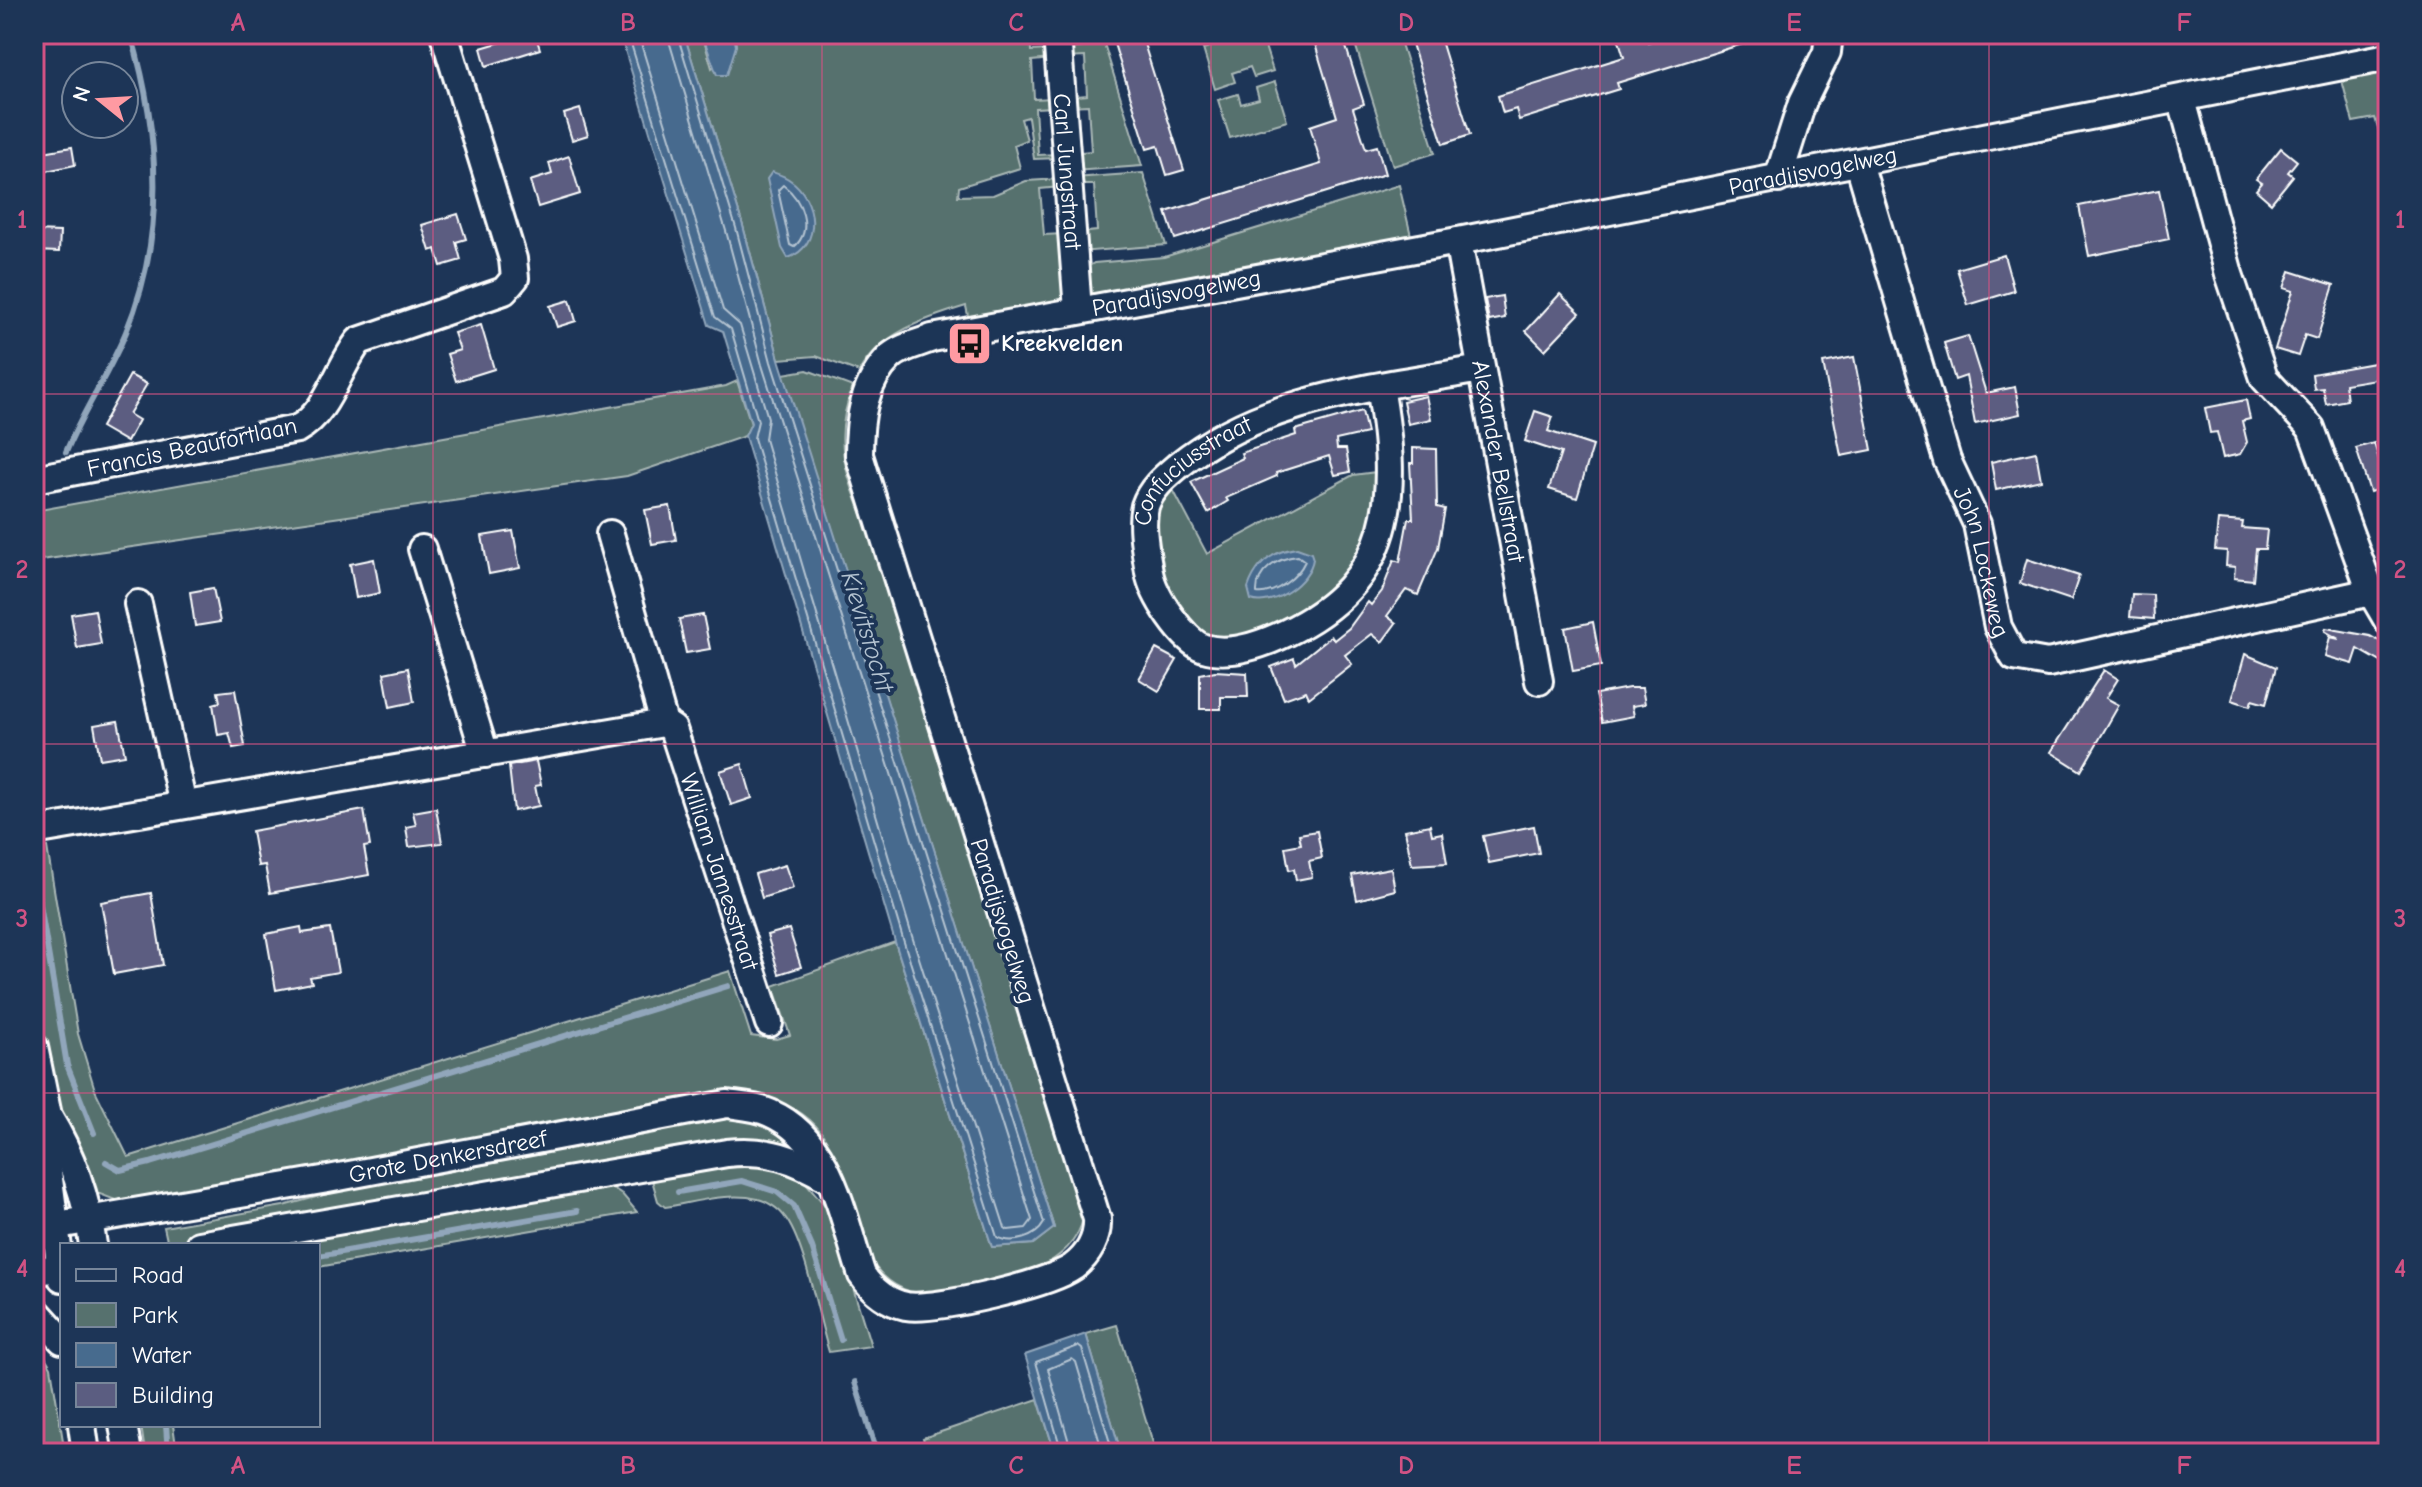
<svg xmlns="http://www.w3.org/2000/svg" width="2422" height="1487" viewBox="0 0 2422 1487" font-family="'Comic Neue',sans-serif">
<style>
.green{fill:#56716e;stroke:#aab8b6;stroke-width:2}
.water{fill:#476b8e;stroke:#91a6bb;stroke-width:2}
.lines{fill:none;stroke-linecap:round;stroke-linejoin:round}
.shore{stroke:#b5c4d2;stroke-width:2}
.stream{stroke:#91a6bb;stroke-width:6}
.building{fill:#5b5d81;stroke:#fff;stroke-width:2}
.minor-casing{stroke:#fff;stroke-width:32}
.minor{stroke:#1d3557;stroke-width:26}
.grid{fill:none;stroke:#d15284;stroke-width:2;stroke-opacity:0.55}
.labels{text-anchor:middle;dominant-baseline:central;stroke-width:8;stroke-linejoin:round;paint-order:stroke}
.street-label{font-size:24px;fill:#fff;stroke:#1d3557}
.poi-label{font-size:24px;font-weight:bold;fill:#fff;stroke:#1d3557;text-anchor:start}
.water-label{font-size:26px;font-style:italic;fill:#b5c4d2;stroke:#1d3557}
.neatline{fill:none;stroke:#d15284;stroke-width:3}
.grid-label{font-size:26px;text-anchor:middle;font-weight:bold;fill:#d15284}
</style>
<rect width="100%" height="100%" fill="#1d3557"/>
<filter id="ink" filterUnits="userSpaceOnUse"><feTurbulence type="fractalNoise" baseFrequency=".0125" numOctaves="2"/><feDisplacementMap in="SourceGraphic" scale="16" xChannelSelector="R" yChannelSelector="G"/><feConvolveMatrix kernelMatrix="1 2 1 2 8 2 1 2 1" color-interpolation-filters="sRGB"/></filter>
<g filter="url(#ink)">
<!-- green -->
<g class="green">
<path d="M684 34H702L712 68 736 46 734 34H1030L1031 51 1050 50 1051 59 1032 61 1034 99 1053 98 1054 107 1035 108 1038 155 1057 154 1058 158 1034 159 1028 117 1021 119 1027 140 1014 145 1020 168 959 187 958 196 993 195 1026 181 1059 179 1060 187 1040 189 1044 235 1063 234 1068 308 970 325 966 306C927 318 879 333 859 372L816 356 779 359 743 226Z"/>
<path d="M1083 34H1101L1142 166 1074 171 1072 153 1091 151 1088 105 1069 106 1068 97 1087 95 1085 57 1066 58 1065 49 1083 47Z"/>
<path d="M1251 34H1261L1273 71 1254 77 1250 67 1232 73 1235 82 1215 89 1203 49Z"/>
<path d="M1352 34H1398L1435 153 1393 166Z"/>
<path d="M2388 63V160L2375 118 2353 122 2340 73Z"/>
<path d="M1275 82 1287 121 1230 138 1218 100 1238 94 1241 104 1259 99 1256 88Z"/>
<path d="M1143 173 1166 245 1079 252 1078 233 1097 231 1094 185H1074V178Z"/>
<path d="M1399 185 1413 244 1084 305 1086 268 1094 263 1164 257Z"/>
<path d="M807 370 853 387C827 450 854 488 875 548L1084 1208C1084 1233 1067 1252 1046 1264 1013 1274 962 1297 928 1295 841 1288 860 1174 816 1126 799 1107 776 1100 751 1096L123 1203 97 1193C86 1183 81 1163 74 1150 30 1054 34 952 34 849L47 847 78 1034 95 1090 128 1157 730 971 751 1036 776 1039 790 1035 773 986 895 942 992 1247 1033 1244 1054 1228 783 374Z"/>
<path d="M737 381 751 424 745 436 627 476 34 561V511L726 386Z"/>
<path d="M1384 471 1371 540 1340 590 1247 640 1194 636 1162 585 1154 511 1169 482 1207 554 1353 475Z"/>
<path d="M750 1113 802 1147 766 1140 168 1245 164 1227 283 1206 368 1183Z"/>
<path d="M742 1157 802 1178 829 1210 871 1346 829 1352C819 1320 804 1239 784 1216 779 1209 767 1201 758 1199 729 1192 695 1202 665 1207L658 1201 650 1173Z"/>
<path d="M602 1181 622 1194 637 1212 318 1267V1245H240Z"/>
<path d="M1117 1325 1156 1453H1121L1086 1334Z"/>
<path d="M34 1338 51 1367 65 1453H34Z"/>
<path d="M1038 1399 1055 1453H927L923 1438Z"/>
<path d="M141 1425H173L177 1453H145Z"/>
</g>
<!-- water -->
<g class="water">
<path d="M620 34H684L743 226 779 359 1054 1228 1033 1244 992 1247 895 942 745 436 751 423 723 331 709 325Z"/>
<path d="M702 34H734L736 46 727 75H717Z"/>
<path d="M772 172C778 174 785 176 790 180 817 198 823 246 788 258L782 248 767 179Z"/>
<path d="M1297 548 1311 553 1313 559C1310 581 1274 608 1251 600L1248 588C1256 564 1272 551 1297 548Z"/>
<path d="M1086 1334 1121 1453H1055L1025 1355Z"/>
</g>
<g class="lines">
<!-- shore -->
<g class="shore">
<path d="M628 34 715 317 731 329 758 421 754 438 903 939 997 1237C1012 1245 1036 1238 1044 1223L771 362 736 228 677 34"/>
<path d="M638 34 723 310 740 325 768 418 765 439 912 936 1005 1228 1008 1230 1026 1228 1032 1220 762 365 726 231 667 34"/>
<path d="M783 185C802 199 814 230 794 247L790 245 778 190Z"/>
<path d="M1298 556 1305 561C1298 577 1275 595 1257 593 1256 571 1277 558 1298 556Z"/>
<path d="M1062 1453 1036 1362 1078 1346 1082 1349 1113 1453"/>
<path d="M1072 1453 1048 1369 1072 1359 1076 1362 1103 1453"/>
</g>
<!-- stream -->
<g class="stream">
<path d="M66 452C83 411 109 373 126 332 166 236 160 133 131 34"/>
<path d="M34 869 67 1065 94 1133"/>
<path d="M106 1162 120 1170 150 1163 728 986"/>
<path d="M678 1192 742 1181 777 1192 794 1206 812 1247 841 1340"/>
<path d="M318 1256 577 1211"/>
<path d="M855 1382 877 1453"/>
<path d="M166 1425 168 1453"/>
<path d="M34 1427 38 1453"/>
</g>
</g>
<!-- building -->
<g class="building">
<path d="M528 34H535L540 49 486 66 481 48Z"/>
<path d="M1111 34H1141L1184 170 1167 175 1158 146 1147 149Z"/>
<path d="M1312 34H1342L1364 104 1353 108 1366 149 1377 146 1385 174 1175 239 1166 212 1321 164 1310 126 1337 117Z"/>
<path d="M1409 34H1439L1470 135 1443 144Z"/>
<path d="M1617 34H1646L1648 42 1676 34H1761L1762 38 1617 83 1619 89 1519 120 1516 109 1503 113 1498 96 1624 57Z"/>
<path d="M580 109 588 135 572 140 564 114Z"/>
<path d="M72 147 75 165 46 171 43 152Z"/>
<path d="M2281 148 2297 161 2288 172 2293 176 2271 203 2256 190 2262 183 2256 179Z"/>
<path d="M569 156 580 194 538 207 530 181 552 174 549 163Z"/>
<path d="M2159 190 2169 239 2089 256 2079 206Z"/>
<path d="M458 214 466 239 456 242 461 260 441 266 436 249 430 251 422 225Z"/>
<path d="M34 231 60 232 59 252 34 251Z"/>
<path d="M2004 255 2014 291 1968 305 1957 269Z"/>
<path d="M2290 271 2334 285 2317 339 2305 335 2298 356 2275 349 2293 291 2284 288Z"/>
<path d="M1560 294 1580 313 1545 350 1526 331Z"/>
<path d="M1502 296 1505 318 1489 321 1485 299Z"/>
<path d="M570 300 576 321 557 327 550 306Z"/>
<path d="M481 325 494 369 456 381 447 354 460 350 454 333Z"/>
<path d="M1968 336 1986 393 2015 387 2020 414 1975 424 1966 376 1955 380 1944 343Z"/>
<path d="M1854 357 1872 450 1841 456 1823 363Z"/>
<path d="M2385 361 2388 377 2345 384 2347 400 2326 404 2323 388 2314 389 2312 374Z"/>
<path d="M130 375 147 384 129 414 139 420 127 442 101 427Z"/>
<path d="M1426 396 1431 419 1408 424 1403 401Z"/>
<path d="M2246 400 2250 419 2242 421 2247 442 2240 454 2223 458 2217 432 2210 433 2205 408Z"/>
<path d="M1362 411 1367 433 1336 440 1337 449H1346L1350 472 1335 475 1329 456 1276 473 1277 476 1226 498 1228 501 1208 513 1191 482 1243 458 1241 453 1296 435 1295 430Z"/>
<path d="M1535 411 1553 417 1548 431 1593 446 1577 498 1549 489 1561 453 1525 441Z"/>
<path d="M2374 443 2387 486 2370 492 2356 448Z"/>
<path d="M1413 448 1436 449 1437 507 1445 509 1438 548 1418 595 1406 590 1387 616 1396 623 1382 642 1372 634 1345 655 1352 664 1309 698 1306 691 1284 699 1271 667 1294 658 1296 664 1331 636 1334 640 1349 628 1368 602 1371 605 1382 591 1394 560 1400 562 1408 519H1413L1410 463H1413Z"/>
<path d="M2036 452 2041 480 1996 490 1991 462Z"/>
<path d="M670 506 676 540 652 544 645 510Z"/>
<path d="M2218 520 2243 522 2242 528 2267 530 2265 549H2256L2253 580 2234 578 2235 567 2226 566 2227 551 2215 550Z"/>
<path d="M513 531 520 568 489 574 482 536Z"/>
<path d="M374 559 380 593 356 598 350 564Z"/>
<path d="M2027 559 2079 576 2071 600 2020 583Z"/>
<path d="M213 588 220 622 195 626 190 592Z"/>
<path d="M2132 594 2153 595 2154 619 2130 617Z"/>
<path d="M95 610 101 644 77 648 71 614Z"/>
<path d="M703 615 710 649 686 653 679 619Z"/>
<path d="M1593 622 1601 666 1573 671 1565 628Z"/>
<path d="M2326 628 2370 636 2388 646V666L2358 649 2353 664 2325 656 2330 637 2339 639 2325 631Z"/>
<path d="M1156 649 1177 660 1159 691 1139 679Z"/>
<path d="M2245 654 2276 667 2266 704 2252 700 2250 706 2232 700Z"/>
<path d="M408 668 414 702 390 707 384 673Z"/>
<path d="M2104 670 2118 679 2106 698 2119 705 2081 771 2051 752Z"/>
<path d="M1215 671 1247 673 1248 697H1221V709H1200V674Z"/>
<path d="M1629 688H1642L1645 704 1632 706 1634 716 1602 722 1596 694Z"/>
<path d="M235 690 245 746 233 748 229 733 218 735 213 704 220 702 218 692Z"/>
<path d="M118 721 125 755 100 759 94 725Z"/>
<path d="M536 761 541 785 535 786 539 806 514 811 509 766Z"/>
<path d="M742 764 752 798 731 805 720 771Z"/>
<path d="M436 808 442 843 409 847 406 827 416 825 413 812Z"/>
<path d="M364 810 370 846 364 847 369 875 270 893 265 865 258 866 252 831Z"/>
<path d="M1430 825 1432 835 1442 833 1447 863 1412 865 1405 830Z"/>
<path d="M1534 826 1539 853 1489 863 1483 836Z"/>
<path d="M1317 831 1322 858 1309 861 1312 877 1296 880 1294 869 1289 870 1285 847 1301 844 1299 834Z"/>
<path d="M785 865 793 888 762 898 755 874Z"/>
<path d="M1391 868 1395 890 1357 900 1352 875Z"/>
<path d="M151 893 163 965 114 974 101 902Z"/>
<path d="M301 927 302 933 330 929 338 972 310 977 312 983 276 990 266 934Z"/>
<path d="M789 929 801 967 779 974 767 935Z"/>
</g>
<g class="lines">
<defs>
<g id="minor">
<path id="s1" d="M1057 34 1078 310"/>
<path d="M2182 100 2229 274 2264 378 2311 428 2371 592 2388 621"/>
<path id="s2" d="M1859 163 1947 460 1977 524 1998 627 2014 657 2048 663 2371 592"/>
<path d="M1778 179 1802 103 1827 52 1829 34"/>
<path id="s3" d="M1458 241 1539 681"/>
<path id="s4" d="M1380 387C1399 494 1396 581 1286 633 1263 644 1230 656 1204 648 1183 641 1153 595 1149 572 1146 552 1140 526 1145 506 1151 488 1165 477 1179 465 1265 396 1376 388 1481 369"/>
<path d="M34 479 297 429C329 412 337 369 359 341L504 291 515 278 513 259 444 34"/>
<path d="M610 534 664 723"/>
<path d="M422 549 485 754"/>
<path d="M138 604 183 805"/>
<path id="s5" d="M34 831 664 723 673 729 769 1023"/>
<path d="M34 1047 48 1116 45 1149 62 1278"/>
<path d="M48 1116C72 1155 87 1199 93 1245"/>
<path id="s6" d="M34 1229 328 1179 727 1104C740 1106 757 1107 770 1113 832 1140 842 1216 862 1275 873 1291 887 1302 906 1306 935 1311 1049 1284 1073 1267 1089 1255 1098 1238 1097 1219L859 455C859 419 863 383 891 356 901 347 920 343 932 338L1458 241 2388 57"/>
<path d="M199 1245 727 1153C767 1149 794 1158 829 1179"/>
<path d="M34 1271 62 1268"/>
<path d="M34 1309 62 1340"/>
<path d="M82 1425 86 1453"/>
<path d="M123 1425 128 1453"/>
</g>
</defs>
<!-- minor casing -->
<use href="#minor" class="minor-casing"/>
<!-- minor -->
<use href="#minor" class="minor"/>
</g>
</g>
<!-- grid -->
<path class="grid" d="M433 34V1453M822 34V1453M1211 34V1453M1600 34V1453M1989 34V1453M34 394H2388M34 744H2388M34 1093H2388"/>
<!-- icons -->
<defs>
<symbol id="bus-square" viewBox="-11 -11 22 22"><rect x="-9" y="-9" width="18" height="18" rx="4" fill="#ff9aa2" stroke="#1d3557"/><path d="M-5-6H5V4H4V6H2V4H-2V6H-4V4H-5ZM-3.5-4V0h7V-4ZM-3.5 1.2v1.5H-2V1.2ZM2 1.2v1.5H3.5V1.2Z" fill="#111"/></symbol>
</defs>
<g fill-rule="evenodd">
<use href="#bus-square" x="944" y="318" width="51" height="51"/>
</g>
<g class="labels">
<!-- street labels -->
<g class="street-label">
<text stroke="none"><textPath href="#s1" startOffset="138">Carl Jungstraat</textPath></text>
<text stroke="none"><textPath href="#s6" startOffset="3074">Paradijsvogelweg</textPath></text>
<text stroke="none"><textPath href="#s6" startOffset="2426">Paradijsvogelweg</textPath></text>
<text transform="translate(192 447) rotate(-12)">Francis Beaufortlaan</text>
<text stroke="none"><textPath href="#s3" startOffset="224">Alexander Bellstraat</textPath></text>
<text stroke="none"><textPath href="#s4" startOffset="596">Confuciusstraat</textPath></text>
<text stroke="none"><textPath href="#s2" startOffset="418">John Lockeweg</textPath></text>
<text stroke="none"><textPath href="#s5" startOffset="800">William Jamesstraat</textPath></text>
<text transform="translate(1003 921) rotate(73)">Paradijsvogelweg</text>
<text stroke="none"><textPath href="#s6" startOffset="420">Grote Denkersdreef</textPath></text>
</g>
<!-- poi labels -->
<g class="poi-label">
<text x="1001" y="343">Kreekvelden</text>
</g>
<!-- water labels -->
<g class="water-label">
<text transform="translate(867 632) rotate(73)">Kievitstocht</text>
</g>
</g>
<!-- margin -->
<rect width="2422" height="1487" fill="none" stroke="#1d3557" stroke-width="88"/>
<!-- legend -->
<rect x="60" y="1243" width="260" height="184" fill="#1d3557" stroke="#77869a" stroke-width="2"/>
<rect x="76" y="1269" width="40" height="12" fill="#1d3557" stroke="#77869a" stroke-width="2"/>
<text x="132" y="1283" font-size="24" fill="#ffffff">Road</text>
<rect x="76" y="1303" width="40" height="24" fill="#56716e" stroke="#77869a" stroke-width="2"/>
<text x="132" y="1323" font-size="24" fill="#ffffff">Park</text>
<rect x="76" y="1343" width="40" height="24" fill="#476b8e" stroke="#77869a" stroke-width="2"/>
<text x="132" y="1363" font-size="24" fill="#ffffff">Water</text>
<rect x="76" y="1383" width="40" height="24" fill="#5b5d81" stroke="#77869a" stroke-width="2"/>
<text x="132" y="1403" font-size="24" fill="#ffffff">Building</text>
<!-- north arrow -->
<g transform="translate(100 100) rotate(288)"><circle r="38" fill="#1d3557" stroke="#77869a" stroke-width="2"/>
<path d="M0-6L14 30L0 20L-14 30Z" fill="#ff9aa2"/>
<text y="-12" font-size="22" font-weight="bold" text-anchor="middle" fill="#ffffff">N</text>
</g>
<rect x="44" y="44" width="2334" height="1399" class="neatline"/>
<g class="grid-label">
<text x="238" y="31">A</text>
<text x="628" y="31">B</text>
<text x="1016" y="31">C</text>
<text x="1406" y="31">D</text>
<text x="1794" y="31">E</text>
<text x="2184" y="31">F</text>
<text x="22" y="228">1</text>
<text x="2400" y="228">1</text>
<text x="22" y="578">2</text>
<text x="2400" y="578">2</text>
<text x="22" y="927">3</text>
<text x="2400" y="927">3</text>
<text x="22" y="1277">4</text>
<text x="2400" y="1277">4</text>
<text x="238" y="1474">A</text>
<text x="628" y="1474">B</text>
<text x="1016" y="1474">C</text>
<text x="1406" y="1474">D</text>
<text x="1794" y="1474">E</text>
<text x="2184" y="1474">F</text>
</g>
</svg>
